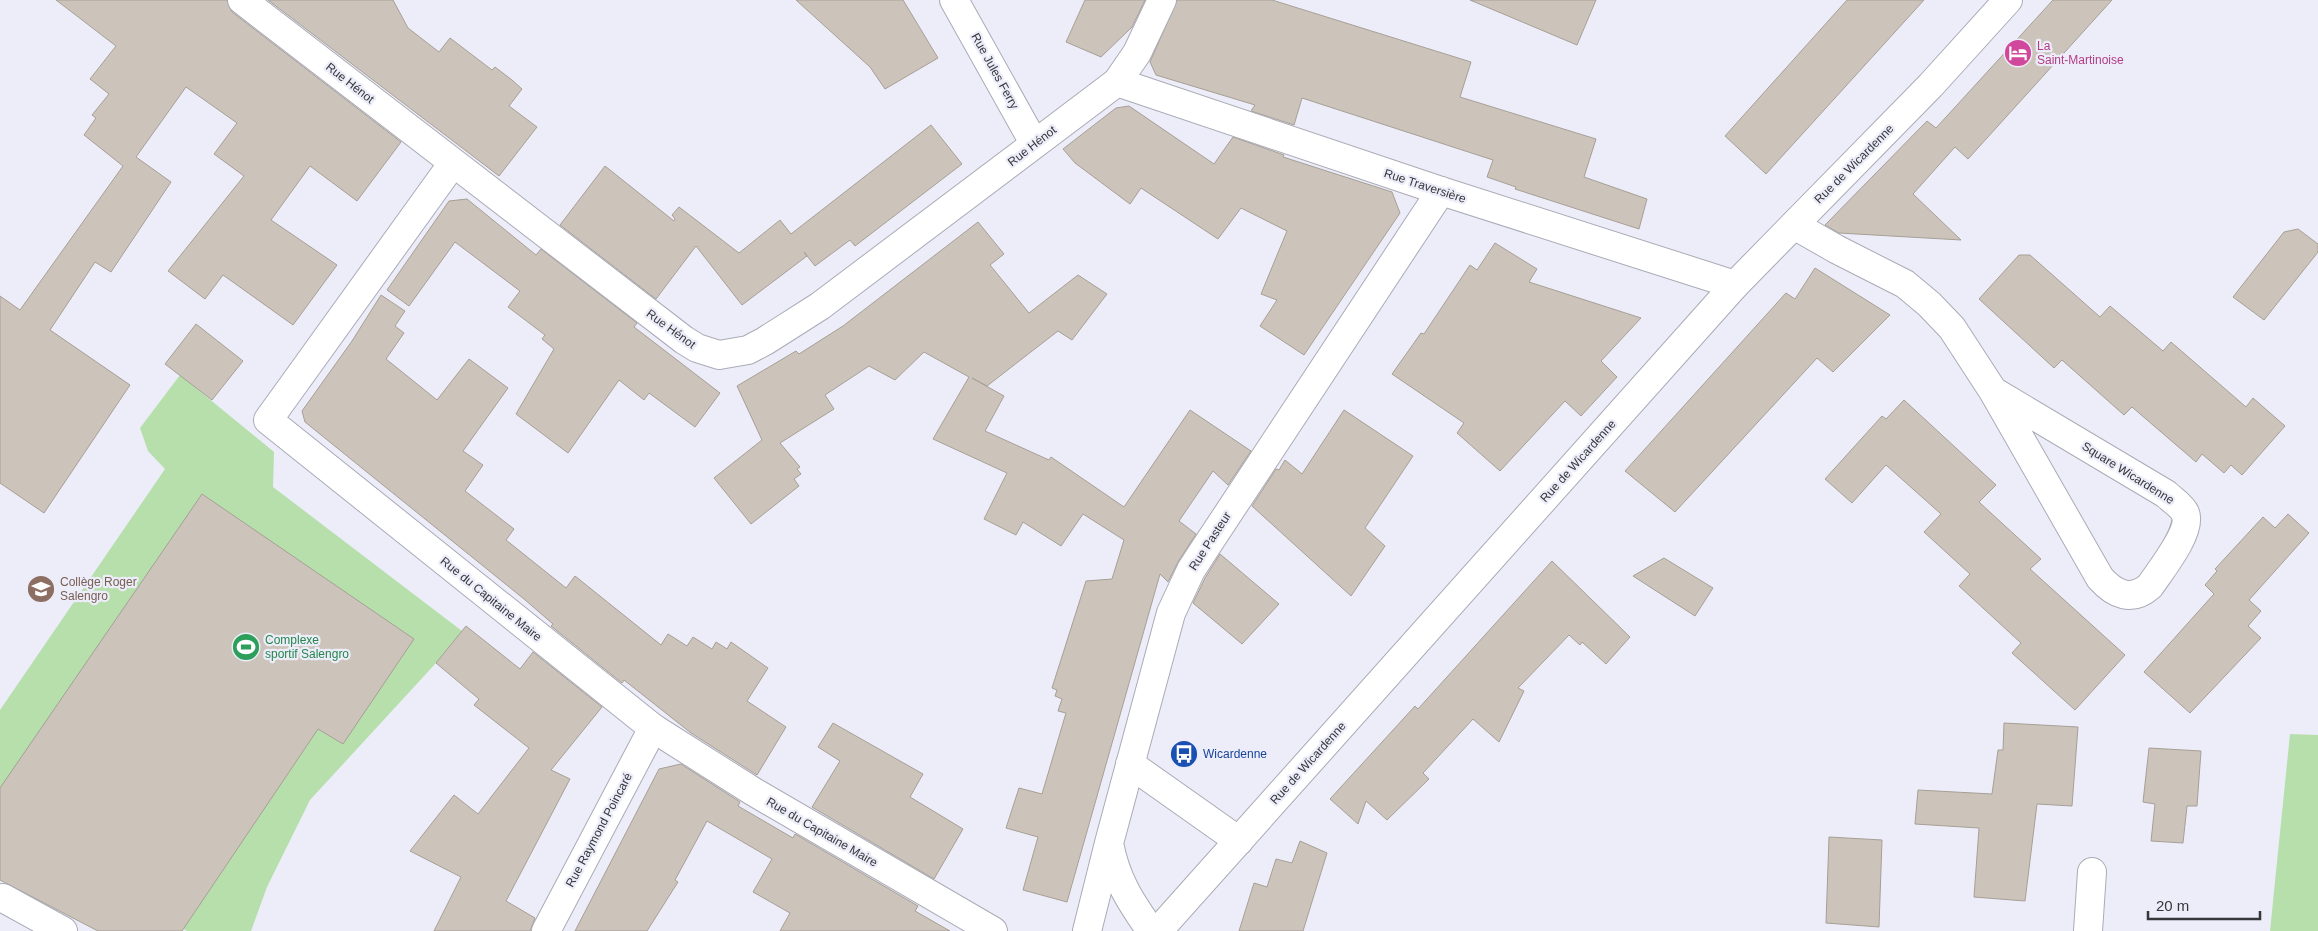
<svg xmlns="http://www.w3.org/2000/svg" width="2318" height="931" viewBox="0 0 2318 931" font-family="Arial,sans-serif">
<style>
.green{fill:#b6dfab}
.building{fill:#ccc4bb;stroke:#a79f96}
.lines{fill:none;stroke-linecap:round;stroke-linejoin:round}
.minor-casing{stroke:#aaabb6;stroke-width:30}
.minor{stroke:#fff;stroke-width:28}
.labels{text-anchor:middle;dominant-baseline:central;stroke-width:4.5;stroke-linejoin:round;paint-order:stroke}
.hotel-label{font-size:12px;fill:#b23c85;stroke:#ecedf9;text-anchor:start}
.street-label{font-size:12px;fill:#36373b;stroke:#ecedf9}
.education-label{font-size:12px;fill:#785e54;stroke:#ecedf9;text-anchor:start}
.leisure-label{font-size:12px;fill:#27864d;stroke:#ecedf9;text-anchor:start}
.transit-label{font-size:12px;fill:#164399;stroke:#ecedf9;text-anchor:start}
</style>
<rect width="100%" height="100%" fill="#ecedf9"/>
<!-- green -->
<g class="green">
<path d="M180 375 274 452 273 487 462 631 436 663 310 800 267 887 251 931H187L0 832V710L165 469 148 451 140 428Z"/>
<path d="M2290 734 2318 735V931H2270Z"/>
</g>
<!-- building -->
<g class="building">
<path d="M56 0H227L232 12 401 142 357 201 310 166 271 220 337 265 293 325 223 275 205 299 168 271 244 176 214 154 237 123 186 87 136 157 171 182 111 272 95 262 50 330 130 385 44 513 0 483V296L20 310 123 166 84 135 96 118 92 115 109 94 90 79 116 46Z"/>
<path d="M268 0H393L408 28 439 52 450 38 492 70 495 67 512 80 522 89 509 106 537 127 499 176Z"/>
<path d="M796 0H903L938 58 885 89 870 67Z"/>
<path d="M1085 0H1145L1132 27 1101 57 1066 42Z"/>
<path d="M1177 0H1272L1471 62 1460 97 1596 139 1584 177 1647 199 1639 229 1515 189 1516 187 1487 177 1493 160 1302 98 1294 125 1251 111 1255 105 1156 75 1150 62Z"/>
<path d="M1470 0H1596L1577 45Z"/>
<path d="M1847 0H1924L1766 174 1725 136Z"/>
<path d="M2053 0H2112L1968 159 1955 147 1913 194 1961 240 1839 233 1825 225 1927 121 1936 128Z"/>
<path d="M1129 106 1214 164 1233 137 1284 155 1283 157 1392 192 1400 213 1304 355 1260 326 1277 300 1261 294 1287 231 1241 208 1218 239 1141 188 1130 204 1075 163 1063 149 1116 108Z"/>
<path d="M931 125 962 164 855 246 850 240 815 266 804 252 807 256 742 305 696 246 656 299 560 225 605 166 674 221 675 219 672 215 679 207 739 253 780 220 791 234Z"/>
<path d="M467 199 536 255 541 249 637 323 634 327 720 393 695 427 649 393 644 400 619 380 568 453 516 414 554 349 542 339 545 335 508 307 520 291 455 242 409 306 387 290 449 201Z"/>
<path d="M978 222 1004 254 990 265 1029 313 1078 275 1107 294 1072 340 1058 331 987 386 972 378 1004 396 985 431 1049 460 1051 457 1124 507 1190 410 1251 451 1228 485 1213 471 1179 521 1196 534 1178 562 1168 582 1160 574 1067 902 1023 890 1038 837 1006 828 1019 788 1042 794 1066 713 1058 711 1062 699 1055 696 1057 690 1052 688 1086 581 1112 579 1124 540 1083 514 1061 546 1023 522 1016 535 984 519 1007 473 933 439 969 377 924 352 895 380 869 366 825 395 834 409 780 443 800 467 797 469 801 474 794 479 799 486 751 524 714 478 762 440 737 386 796 351 799 354 843 326Z"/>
<path d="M2298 229 2318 244V252L2264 320 2233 297 2284 232Z"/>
<path d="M1495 243 1537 269 1529 282 1641 318 1601 361 1617 377 1581 416 1565 401 1500 471 1457 433 1464 423 1392 374 1421 333 1424 334 1470 265 1477 270Z"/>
<path d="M2019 255H2030L2100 317 2110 306 2163 351 2171 342 2246 407 2253 398 2285 426 2242 475 2231 465 2224 473 2202 454 2196 462 2132 407 2124 415 2062 360 2054 368 1979 299Z"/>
<path d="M1815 268 1890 315 1833 372 1817 358 1675 512 1625 471 1786 293 1795 299Z"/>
<path d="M381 295 405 311 395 326 404 333 386 359 437 400 469 359 508 388 463 451 483 465 465 491 514 529 506 540 566 588 575 576 661 645 668 634 687 646 693 637 712 649 716 642 727 649 731 642 768 668 747 701 786 727 757 775 691 733 624 680 622 683 551 626 553 624 524 599 305 422 302 411 352 341Z"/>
<path d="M196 324 243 361 212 400 165 364Z"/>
<path d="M1904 400 1996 485 1979 502 2041 559 2030 569 2125 655 2075 710 2012 653 2021 643 1959 586 1970 574 1924 532 1941 514 1886 465 1852 503 1825 479 1882 416 1886 419Z"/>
<path d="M1344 410 1413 456 1365 528 1385 546 1351 596 1252 506 1276 469 1279 470 1285 460 1302 474Z"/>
<path d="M202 494 414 639 343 744 318 729 182 931H98L0 880V788Z"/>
<path d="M2288 514 2309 533 2249 600 2261 611 2248 626 2261 638 2190 713 2144 672 2214 594 2205 585 2217 571 2215 569 2263 517 2275 528Z"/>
<path d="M1220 554 1279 604 1242 644 1193 603 1205 578Z"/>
<path d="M1664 558 1713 588 1695 616 1633 576Z"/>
<path d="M1552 561 1630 637 1606 664 1582 642 1580 645 1569 635 1518 688 1524 691 1499 742 1473 719 1423 773 1429 779 1387 820 1366 801 1358 824 1330 799 1415 706 1418 709Z"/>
<path d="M466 626 520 669 533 652 602 707 551 770 570 779 506 901 535 918 530 931H434L461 877 410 851 454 795 478 814 529 748 474 705 479 699 436 663Z"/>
<path d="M833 723 923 774 910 797 963 829 934 879 812 807 840 761 818 747Z"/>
<path d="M2004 723 2078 727 2072 806 2037 804 2025 901 1974 897 1979 828 1915 824 1918 790 1992 794 1998 750H2003Z"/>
<path d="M2149 748 2201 751 2197 806H2187L2183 843 2151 841 2155 804 2143 802Z"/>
<path d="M681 764 740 802 738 806 793 838 795 834 918 906 915 911 950 931H780L790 913 753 892 772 859 707 821 675 880 678 882 647 931H575L659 769Z"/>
<path d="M1829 837 1882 840 1879 927 1826 923Z"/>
<path d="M1300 841 1327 853 1303 931H1239L1254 883 1267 887 1276 859 1292 863Z"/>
</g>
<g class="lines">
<defs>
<g id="minor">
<path d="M242 0 684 340 697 348 719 355 748 350 765 341 820 306 1117 82 1137 53 1162 0"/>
<path d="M954 0 1034 143"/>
<path d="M1117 82 1441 191 1735 285"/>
<path d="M453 163 268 420 653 728 754 792 993 931"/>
<path d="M1794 225 1836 249 1905 284 1929 304 1952 328 1993 391 2100 578C2115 595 2132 602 2150 586 2160 571 2193 530 2185 513 2182 506 2172 500 2166 494L1993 391"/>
<path d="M1130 764 1239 841"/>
<path d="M3 898 63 931"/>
<path d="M546 931 653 728"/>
<path d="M1087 931 1108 847"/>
<path d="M1151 931C1130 901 1116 880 1109 843L1171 613 1191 570 1204 550 1441 191"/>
<path d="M1158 931 1735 285 1931 85 2008 0"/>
<path d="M2088 931 2092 872"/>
</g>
</defs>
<!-- minor casing -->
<use href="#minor" class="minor-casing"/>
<!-- minor -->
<use href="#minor" class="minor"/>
</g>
<!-- icons -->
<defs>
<symbol id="hotel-disc" viewBox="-11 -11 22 22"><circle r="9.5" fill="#d1479c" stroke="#ecedf9"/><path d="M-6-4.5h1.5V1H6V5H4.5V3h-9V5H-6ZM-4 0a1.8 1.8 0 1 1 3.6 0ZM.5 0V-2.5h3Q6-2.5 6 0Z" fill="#fff"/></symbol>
<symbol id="school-disc" viewBox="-11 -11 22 22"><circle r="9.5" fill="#8d6e63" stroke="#ecedf9"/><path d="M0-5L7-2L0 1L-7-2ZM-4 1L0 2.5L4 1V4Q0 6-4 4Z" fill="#fff"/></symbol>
<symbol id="stadium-disc" viewBox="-11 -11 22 22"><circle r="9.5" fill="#2e9e5b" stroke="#ecedf9"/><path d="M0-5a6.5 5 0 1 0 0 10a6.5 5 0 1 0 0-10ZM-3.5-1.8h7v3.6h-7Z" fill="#fff"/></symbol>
<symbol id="bus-disc" viewBox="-11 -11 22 22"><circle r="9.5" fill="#1a4fb4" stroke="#ecedf9"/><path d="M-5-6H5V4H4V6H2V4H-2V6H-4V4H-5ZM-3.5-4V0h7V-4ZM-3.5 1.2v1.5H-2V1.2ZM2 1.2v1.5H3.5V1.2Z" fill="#fff"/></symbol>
</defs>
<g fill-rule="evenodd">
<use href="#hotel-disc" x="2002" y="37" width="32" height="32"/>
<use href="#school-disc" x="25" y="573" width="32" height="32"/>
<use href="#stadium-disc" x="230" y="631" width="32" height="32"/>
<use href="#bus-disc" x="1168" y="738" width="32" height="32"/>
</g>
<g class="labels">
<!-- hotel labels -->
<g class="hotel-label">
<text x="2037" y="46">La<tspan x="2037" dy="14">Saint-Martinoise</tspan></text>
</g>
<!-- street labels -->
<g class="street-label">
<text transform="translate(995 71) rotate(61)">Rue Jules Ferry</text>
<text transform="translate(350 83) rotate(38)">Rue Hénot</text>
<text transform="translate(1032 146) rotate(-38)">Rue Hénot</text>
<text transform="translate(1854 164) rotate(-45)">Rue de Wicardenne</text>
<text transform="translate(1425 186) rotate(18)">Rue Traversière</text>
<text transform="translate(671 329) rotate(36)">Rue Hénot</text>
<text transform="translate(1578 461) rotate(-48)">Rue de Wicardenne</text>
<text transform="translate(2128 473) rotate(32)">Square Wicardenne</text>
<text transform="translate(1210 541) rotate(-57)">Rue Pasteur</text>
<text transform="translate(491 599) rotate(39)">Rue du Capitaine Maire</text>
<text transform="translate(1308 763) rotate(-48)">Rue de Wicardenne</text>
<text transform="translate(599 830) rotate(-62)">Rue Raymond Poincaré</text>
<text transform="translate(822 832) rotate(30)">Rue du Capitaine Maire</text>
</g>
<!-- education labels -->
<g class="education-label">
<text x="60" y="582">Collège Roger<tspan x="60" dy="14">Salengro</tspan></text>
</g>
<!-- leisure labels -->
<g class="leisure-label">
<text x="265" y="640">Complexe<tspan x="265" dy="14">sportif Salengro</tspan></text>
</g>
<!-- transit labels -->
<g class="transit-label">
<text x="1203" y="754">Wicardenne</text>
</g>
</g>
<!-- scale -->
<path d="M2148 911v8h112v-8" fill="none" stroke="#36373b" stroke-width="2.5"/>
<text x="2156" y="911" font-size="15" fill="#36373b" stroke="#ecedf9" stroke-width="4" paint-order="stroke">20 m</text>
</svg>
